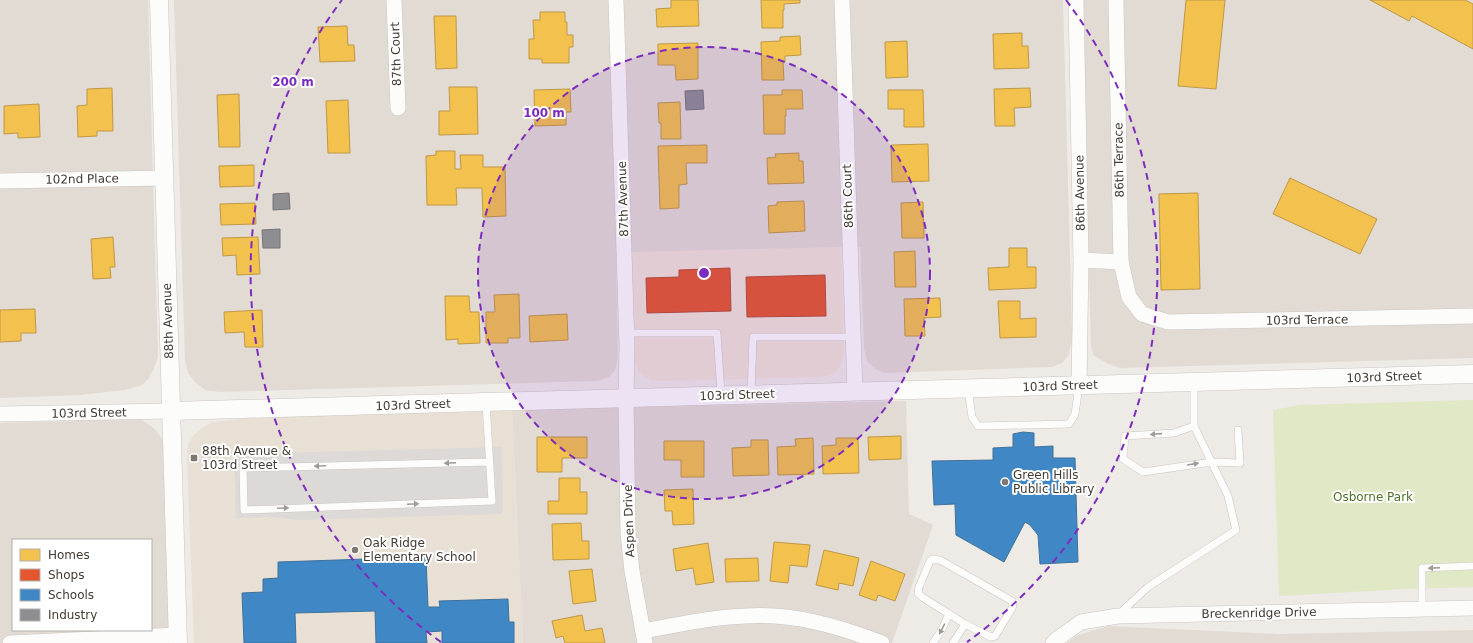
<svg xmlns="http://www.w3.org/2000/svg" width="1473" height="643" viewBox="0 0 1473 643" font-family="'DejaVu Sans',sans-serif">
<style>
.residential{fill:#e2dbd3;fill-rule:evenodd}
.commercial{fill:#f1e3d8}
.education{fill:#e9e0d5}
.green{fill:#e0e8c5}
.parking{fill:#ddd9d6}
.homes{fill:#f2c14e;stroke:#be9846}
.shops{fill:#e4572e;stroke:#b44e30}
.schools{fill:#3f88c5;stroke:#407199}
.industry{fill:#8d8d92;stroke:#777476}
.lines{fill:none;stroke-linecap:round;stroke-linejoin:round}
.service-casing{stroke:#cac6c2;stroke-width:8}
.minor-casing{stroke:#cac6c2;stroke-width:16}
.tertiary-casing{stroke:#cac6c2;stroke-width:19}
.service{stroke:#fcfcfb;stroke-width:7}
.minor{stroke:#fcfcfb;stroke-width:15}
.tertiary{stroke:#fcfcfb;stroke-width:18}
.oneway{fill:#a09b97}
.ring{fill:none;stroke:#7b2cbf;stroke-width:2;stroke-dasharray:7 5}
.poi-dot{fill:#7f7872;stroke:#fff;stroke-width:1.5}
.labels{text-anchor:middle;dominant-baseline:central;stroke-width:4;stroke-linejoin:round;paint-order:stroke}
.street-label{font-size:12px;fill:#433a33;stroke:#fff}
.poi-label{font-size:12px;fill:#433a33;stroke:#fff;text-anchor:start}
.park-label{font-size:12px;fill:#4f7327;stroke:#fff}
.centre{fill:#7b2cbf;stroke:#fff;stroke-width:2}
.ring-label{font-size:12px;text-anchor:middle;font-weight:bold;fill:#7b2cbf;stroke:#fff;stroke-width:4;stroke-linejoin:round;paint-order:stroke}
</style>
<rect width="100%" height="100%" fill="#eeeae6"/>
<!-- residential -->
<g class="residential">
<path d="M0 0H148L158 357 154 368 149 378 142 385 125 390 80 395 0 398Z"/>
<path d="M174 0H1063L1072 330V342L1068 356 1062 363 1052 367 885 373 875 369 867 361 864 349 860 247 616 253 618 358 615 370 609 377 598 381 220 392 205 390 195 382 188 373 185 361Z"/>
<path d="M1081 0H1473V358L1120 368 1108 364 1093 355 1091 345Z"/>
<path d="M906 401 909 514 933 525 892 643H523L512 410Z"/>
<path d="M140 419 155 429 164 442 169 643H0V423ZM13 540H151V630H13Z"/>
<path d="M1108 626 1279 634 1473 630V643H1067L1078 635Z"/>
</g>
<!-- commercial -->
<path class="commercial" d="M841 247 844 353 841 365 834 373 823 377 662 381 651 380 639 373 635 360 632 252Z"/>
<!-- education -->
<path class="education" d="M512 410 523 643H194L187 458 188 445 193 436 202 428 212 422 261 417Z"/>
<!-- green -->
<path class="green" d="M1473 400V587L1406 589 1279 596 1273 410 1300 405Z"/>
<!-- parking -->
<path class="parking" d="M502 447 503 510 502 514 299 520 271 517 236 518 234 454Z"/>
<!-- homes -->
<g class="homes">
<path d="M671 0H698L699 26 657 27 656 9 671 8Z"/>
<path d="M761 0H800V3L784 4V10H783V28H762Z"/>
<path d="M1186 0H1225L1216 89 1178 86Z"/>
<path d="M1370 0H1465L1473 4V49L1412 16 1409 21Z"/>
<path d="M540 12H565V22H567V35H573V47H569V63H542V59H529V39H534L533 20H540Z"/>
<path d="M434 16H456L457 68 436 69Z"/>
<path d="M347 26 348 45H354L355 61 320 62 318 27Z"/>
<path d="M1022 33V46H1028L1029 68 994 69 993 34Z"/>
<path d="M800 36 801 55 785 56V62H783L784 80H762L761 42 780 41V37Z"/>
<path d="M907 41 908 77 886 78 885 42Z"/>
<path d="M698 43V79L676 80 675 65H658V44Z"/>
<path d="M449 87H477L478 134 439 135V111H450Z"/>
<path d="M112 88 113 131H97V136L78 137 77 106 87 105V89Z"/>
<path d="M1030 88 1031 107 1014 108 1015 126H995L994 89Z"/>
<path d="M570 89 571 112H566V125L535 126 534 90Z"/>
<path d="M782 90H802L803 109H786V116H785V134H764L763 95H782Z"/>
<path d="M888 90H923L924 127H904V109H888Z"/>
<path d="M239 94 240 147H219L217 95Z"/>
<path d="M348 100 350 153H328L326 101Z"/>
<path d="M680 102 681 139H661V123H659L658 103Z"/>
<path d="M39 104 40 137 18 138V133L4 134V106Z"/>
<path d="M928 144 929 181 892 182 891 145Z"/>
<path d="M707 145V163H686L687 184 679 185V208L660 209 658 146Z"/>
<path d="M436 151H455V169H461L460 155H483V167H505L506 216 483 217 482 188H456L457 205H427L426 156 436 155Z"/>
<path d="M799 153V161H803L804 183 768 184 767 158 776 157 775 154Z"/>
<path d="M254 165V186L220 187 219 166Z"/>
<path d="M1290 178 1377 219 1360 254 1273 214Z"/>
<path d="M1198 193 1200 289 1161 290 1159 194Z"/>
<path d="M804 201 805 231 769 233 768 206 777 205V202Z"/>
<path d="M923 202 924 238H902L901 203Z"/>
<path d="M255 203 256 224 221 225 220 204Z"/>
<path d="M113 237 115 267H110L111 278 93 279 91 239Z"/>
<path d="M258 237 260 274 237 275 236 255 223 256 222 238Z"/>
<path d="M1009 248H1027V267H1036V288L989 290 988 268 1009 267Z"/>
<path d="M915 251 916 287H895L894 252Z"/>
<path d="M519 294 520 338H508V343H486V312H495L494 295Z"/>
<path d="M445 296H469L470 312H479L480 343 458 344V339L446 340Z"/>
<path d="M940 298 941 317 924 318 925 336H905L904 299Z"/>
<path d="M998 301H1020V319L1036 318V337L1000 338Z"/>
<path d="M35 309 36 333H21V341L0 342V310Z"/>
<path d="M262 310 263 347H245L244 332 225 333 224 312Z"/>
<path d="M567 314 568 340 530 342 529 316Z"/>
<path d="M901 436V459L869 460 868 437Z"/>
<path d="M537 437H587V458H562V472H537Z"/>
<path d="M813 438 814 474 778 475 777 447 796 446 795 439Z"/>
<path d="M836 438H858L859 473 823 474 822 446 836 445Z"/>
<path d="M751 440H768L769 475 733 476 732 448 751 447Z"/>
<path d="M664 441H704V477H681V460H664Z"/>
<path d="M559 478H580V492H587V514H548V501H559Z"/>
<path d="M693 489 694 524 673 525 672 511H665L664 490Z"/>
<path d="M581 523 582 541H589V559L553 560 552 524Z"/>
<path d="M774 542 810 545 807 567 790 565 788 583 770 581Z"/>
<path d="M708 543 714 582 696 585 693 568 676 571 673 549Z"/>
<path d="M824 550 859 558 853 586 839 583 838 590 816 585Z"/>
<path d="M758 558 759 581 726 582 725 559Z"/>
<path d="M871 561 905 574 895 601 878 595 876 601 859 595Z"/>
<path d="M592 569 596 601 573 604 569 571Z"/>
<path d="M582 615 585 631 602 628 605 643H565L563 636 556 638 552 621Z"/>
</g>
<!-- shops -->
<g class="shops">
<path d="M730 268 731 311 647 313 646 278 679 277V270Z"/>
<path d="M825 275 826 316 747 317 746 277Z"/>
</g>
<!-- schools -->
<g class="schools">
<path d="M1023 432 1034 433V447L1053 446V458H1075L1078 562 1040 564 1038 535 1030 525 1025 522 1004 562 956 535 955 504 934 505 932 461 993 460V448L1013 447V434Z"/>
<path d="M426 557 428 607H440L439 601 508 599 509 622H514V643H442V631L426 632 427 643H376L375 611 295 613 296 643H244L242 593 263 592V579L278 578V562Z"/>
</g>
<!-- industry -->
<g class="industry">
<path d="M703 90 704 109 686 110 685 91Z"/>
<path d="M289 193 290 209 273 210V194Z"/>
<path d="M280 229V248H263L262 230Z"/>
</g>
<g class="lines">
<defs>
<g id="service">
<path d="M627 333H717L721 394"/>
<path d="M968 389 972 417 978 426 1069 424 1075 414 1079 386"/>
<path d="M751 395 753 337H853"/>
<path d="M486 403 492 501 244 510 243 468 489 462"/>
<path d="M1194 426 1174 433 1125 436 1123 459 1143 472 1212 462 1240 463 1238 430"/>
<path d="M933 559 940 560 1012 601 1013 606 1011 610 995 636 991 637 965 624 922 597 918 593 919 587 930 561Z"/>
<path d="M1422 609V568L1473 566"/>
<path d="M1119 614 1148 587 1236 530 1228 496 1194 426V382"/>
<path d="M933 643 941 631 949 614"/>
<path d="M953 643 965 624"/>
</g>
<g id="minor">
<path d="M394 0 398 108"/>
<path d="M616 0 627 346 626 398 628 533 632 571 645 643"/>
<path d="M842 0 855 392"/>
<path d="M1076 0 1081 260 1079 386"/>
<path d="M1116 0 1121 262 1129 297 1142 314 1168 322 1473 316"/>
<path d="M0 181 164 178"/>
<path d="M1081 260 1121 262"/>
<path d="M0 414 171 411"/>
<path d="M643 631C677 625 711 617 746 616 793 613 838 626 882 643"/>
<path d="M10 643 177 635"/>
<path d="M1053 643 1057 639 1081 622 1118 616 1473 608"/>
</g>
<g id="tertiary">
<path d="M159 0 178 643"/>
<path d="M171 411 1473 374"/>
</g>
</defs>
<!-- service casing -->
<use href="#service" class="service-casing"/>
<!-- minor casing -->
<use href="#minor" class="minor-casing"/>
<!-- tertiary casing -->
<use href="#tertiary" class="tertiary-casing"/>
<!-- service -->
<use href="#service" class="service"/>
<!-- minor -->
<use href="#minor" class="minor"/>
<!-- tertiary -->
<use href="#tertiary" class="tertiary"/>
</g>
<!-- one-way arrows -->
<defs><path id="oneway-solid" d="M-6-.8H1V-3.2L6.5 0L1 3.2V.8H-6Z"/></defs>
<g class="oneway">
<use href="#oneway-solid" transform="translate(1156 434) rotate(176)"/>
<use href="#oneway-solid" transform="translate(450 463) rotate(178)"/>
<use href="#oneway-solid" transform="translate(1193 464) rotate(-9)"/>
<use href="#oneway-solid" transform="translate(320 466) rotate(178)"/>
<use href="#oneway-solid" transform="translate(413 504) rotate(-2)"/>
<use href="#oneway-solid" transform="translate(283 508) rotate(-2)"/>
<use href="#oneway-solid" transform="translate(1434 568) rotate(178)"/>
<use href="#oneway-solid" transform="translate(942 629) rotate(118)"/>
</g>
<!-- distance rings -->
<circle cx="704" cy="273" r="226" fill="#7b2cbf" fill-opacity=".12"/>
<g class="ring">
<circle cx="704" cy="273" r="226"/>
<path d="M441 642A453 453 0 0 1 342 0M1066 0A453 453 0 0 1 967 642"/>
</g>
<!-- markers -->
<g class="poi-dot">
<rect x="190" y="454" width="8" height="8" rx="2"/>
<circle cx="1005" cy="482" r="4"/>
<circle cx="355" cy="550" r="4"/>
</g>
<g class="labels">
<!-- street labels -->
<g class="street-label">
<text transform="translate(396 54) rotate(-92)">87th Court</text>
<text transform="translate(1119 160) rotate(-91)">86th Terrace</text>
<text transform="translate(82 179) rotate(-1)">102nd Place</text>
<text transform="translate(1080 193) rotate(-91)">86th Avenue</text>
<text transform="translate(848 196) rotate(-92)">86th Court</text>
<text transform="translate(623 199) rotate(-92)">87th Avenue</text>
<text transform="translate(1307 320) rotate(-1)">103rd Terrace</text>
<text transform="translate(168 321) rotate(-92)">88th Avenue</text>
<text transform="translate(1384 377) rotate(-2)">103rd Street</text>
<text transform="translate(1060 386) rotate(-2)">103rd Street</text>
<text transform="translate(737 395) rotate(-2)">103rd Street</text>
<text transform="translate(413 405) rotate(-2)">103rd Street</text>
<text transform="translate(89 413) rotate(-1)">103rd Street</text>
<text transform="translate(629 521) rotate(-92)">Aspen Drive</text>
<text transform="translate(1259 613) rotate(-1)">Breckenridge Drive</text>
</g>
<!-- poi labels -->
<g class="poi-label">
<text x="202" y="451">88th Avenue &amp;<tspan x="202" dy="14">103rd Street</tspan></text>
<text x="1013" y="475">Green Hills<tspan x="1013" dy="14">Public Library</tspan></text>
<text x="363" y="543">Oak Ridge<tspan x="363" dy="14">Elementary School</tspan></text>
</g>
<!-- park labels -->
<g class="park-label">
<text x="1373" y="497">Osborne Park</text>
</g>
</g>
<circle cx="704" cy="273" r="6" class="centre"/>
<g class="ring-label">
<text x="293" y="86">200 m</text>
<text x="544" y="117">100 m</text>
</g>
<!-- legend -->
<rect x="12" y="539" width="140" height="92" fill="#ffffff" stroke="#b4b0ad"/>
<rect x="20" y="549" width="20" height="12" fill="#f2c14e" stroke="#b4b0ad"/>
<text x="48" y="559" font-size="12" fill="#433a33">Homes</text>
<rect x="20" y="569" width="20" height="12" fill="#e4572e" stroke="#b4b0ad"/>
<text x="48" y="579" font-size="12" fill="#433a33">Shops</text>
<rect x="20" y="589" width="20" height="12" fill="#3f88c5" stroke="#b4b0ad"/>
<text x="48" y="599" font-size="12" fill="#433a33">Schools</text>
<rect x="20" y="609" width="20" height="12" fill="#8d8d92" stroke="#b4b0ad"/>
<text x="48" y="619" font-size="12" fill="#433a33">Industry</text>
</svg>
